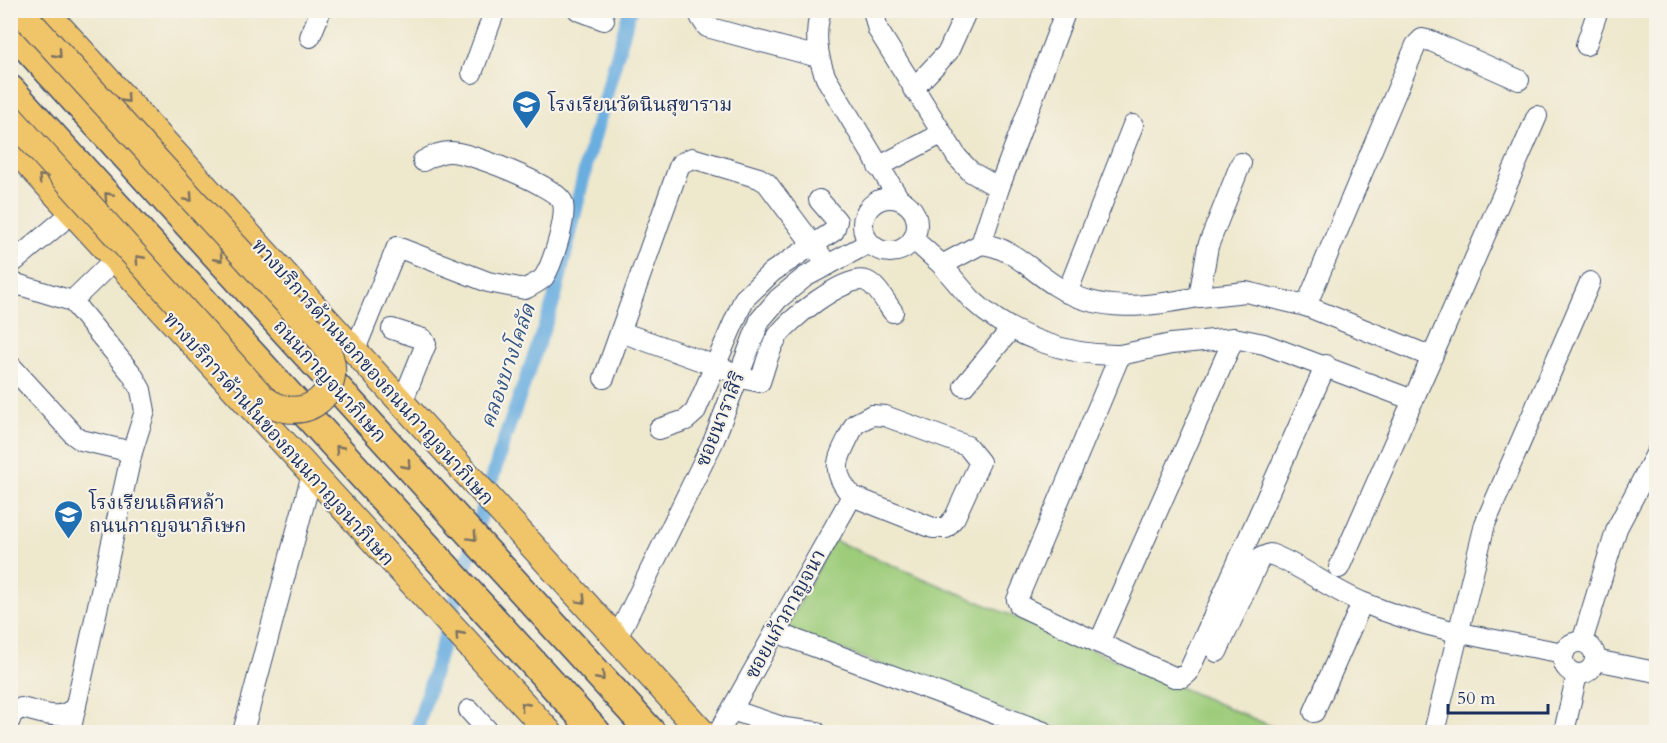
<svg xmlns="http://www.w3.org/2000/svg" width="1667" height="743" viewBox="0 0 1667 743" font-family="Cardo,'Noto Serif Thai',serif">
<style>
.green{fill:#9dcc7a;stroke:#5c7e6c;stroke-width:1.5}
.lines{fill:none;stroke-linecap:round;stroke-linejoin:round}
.canal{stroke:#6aaee0;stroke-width:14}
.minor-casing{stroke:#3b4b6f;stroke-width:22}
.major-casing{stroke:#3b4b6f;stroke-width:28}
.highway-casing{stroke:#3b4b6f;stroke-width:31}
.minor{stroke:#fff;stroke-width:20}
.major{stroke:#f0c469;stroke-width:26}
.highway{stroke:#f0c469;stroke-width:28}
.major-bridge-casing{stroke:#3b4b6f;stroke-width:28;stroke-linecap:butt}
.major-bridge{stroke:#f0c469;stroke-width:26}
.oneway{stroke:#7b7263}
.labels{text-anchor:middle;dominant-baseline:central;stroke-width:4.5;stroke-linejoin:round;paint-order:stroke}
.poi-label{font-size:20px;fill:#1b2f5e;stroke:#f7f3e8;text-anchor:start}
.street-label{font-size:20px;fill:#1b2f5e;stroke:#f7f3e8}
.water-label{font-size:21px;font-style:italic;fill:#335585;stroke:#f7f3e8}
</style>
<rect width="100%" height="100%" fill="#f7f3e8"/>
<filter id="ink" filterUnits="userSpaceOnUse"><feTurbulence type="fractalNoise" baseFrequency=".0167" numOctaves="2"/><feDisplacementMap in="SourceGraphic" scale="12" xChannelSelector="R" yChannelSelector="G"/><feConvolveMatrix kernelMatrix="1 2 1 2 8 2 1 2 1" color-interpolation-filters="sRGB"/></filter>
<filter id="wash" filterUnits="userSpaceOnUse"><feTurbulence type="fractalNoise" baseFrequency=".008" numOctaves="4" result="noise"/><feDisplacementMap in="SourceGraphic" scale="24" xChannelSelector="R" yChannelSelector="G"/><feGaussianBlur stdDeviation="1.35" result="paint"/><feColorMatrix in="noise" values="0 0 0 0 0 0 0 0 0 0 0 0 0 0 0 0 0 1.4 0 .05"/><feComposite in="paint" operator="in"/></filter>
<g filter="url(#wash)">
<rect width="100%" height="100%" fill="#eee8cd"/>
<!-- green -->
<path class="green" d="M833 540 1285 732H1061L786 629Z"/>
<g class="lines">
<!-- canal -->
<path class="canal" d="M416 732 503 443 554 300 587 162 630 10"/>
</g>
</g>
<g filter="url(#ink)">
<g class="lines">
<defs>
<g id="minor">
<path d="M578 10 604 20"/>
<path d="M703 10 701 18 707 27 818 57"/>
<path d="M821 10C814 33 817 56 826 78L899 199"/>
<path d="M873 10 878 30 957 157 971 172 999 188"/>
<path d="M310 37 321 10"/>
<path d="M1586 45 1598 10"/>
<path d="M472 73 495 10"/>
<path d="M913 89 948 52 967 10"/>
<path d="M878 167 941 134"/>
<circle cx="890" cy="225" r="27"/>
<path d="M913 239 942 265 981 244 999 188 1066 10"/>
<path d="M981 244C1012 247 1030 270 1056 286 1101 315 1149 306 1199 297L1208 246 1241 163"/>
<path d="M10 265 73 212"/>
<path d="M942 265C952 277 962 289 972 300 1011 337 1068 356 1120 355L1017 600 1020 606 1099 643 1234 338 1264 344 1413 400"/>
<path d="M10 282 72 301 132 374 141 390 145 411 132 452 70 732"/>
<path d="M1067 293 1133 125"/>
<path d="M1199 297 1246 292 1306 306 1416 45 1422 39 1431 41 1519 80"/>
<path d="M72 301 115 259"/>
<path d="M1306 306 1432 357 1537 116"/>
<path d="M392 329 423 339 426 344 401 405"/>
<path d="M621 332 727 370"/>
<path d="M354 352 397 247 488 282 525 289C530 286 540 282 544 277 552 265 569 214 562 201 553 185 468 151 449 152 440 152 430 157 423 161"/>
<path d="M1120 355 1171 344 1234 338"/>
<path d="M10 365 74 435 81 440 132 452"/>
<path d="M737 377 760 382C765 368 768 352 776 339 784 322 848 273 866 281 877 285 886 303 893 312"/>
<path d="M604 378 680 164 692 158 759 178 767 183 828 265"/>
<path d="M964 386 1011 329"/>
<path d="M659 429 686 420 695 412 744 299 772 272 834 231 837 221 819 200"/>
<path d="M1339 568 1432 357"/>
<path d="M775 632 1044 732"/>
<path d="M617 638 714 440 760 320 778 299 805 277 869 243"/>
<circle cx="1579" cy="658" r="16"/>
<path d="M1582 642 1617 528 1656 454"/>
<path d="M1099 643 1174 677H1183L1188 673 1326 365"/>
<path d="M1217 652 1260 558 1270 554C1303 566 1331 590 1364 603 1428 630 1496 640 1564 653"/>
<path d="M1595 660 1656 672"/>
<path d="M469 710 489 732"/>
<path d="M732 710 785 728 816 732"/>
<path d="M1314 712 1362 603"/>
<path d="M10 720 12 714 21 708C40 712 61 723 76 706"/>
<path d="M243 732 312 474"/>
<path d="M719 732 852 496 933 528H946L955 517 980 462 967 446 885 416 872 415 855 424C841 455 826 467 852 496"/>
<path d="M1434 732 1485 524 1590 282"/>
<path d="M1564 732 1577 674"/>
</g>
<g id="major">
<path d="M44 10 702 732"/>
<path d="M10 144 549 732"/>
</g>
<g id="highway">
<path d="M10 29 651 732"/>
<path d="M10 89 596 732"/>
</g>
</defs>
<!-- minor casing -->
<use href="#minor" class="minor-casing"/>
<!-- major casing -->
<use href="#major" class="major-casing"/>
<!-- highway casing -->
<use href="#highway" class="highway-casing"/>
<!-- minor -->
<use href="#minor" class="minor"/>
<!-- major -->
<use href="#major" class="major"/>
<!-- highway -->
<use href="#highway" class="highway"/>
<defs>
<path id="major-bridge" d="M10 117 263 398C304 431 353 389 323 342L19 10"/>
</defs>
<!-- major-bridge casing -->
<use href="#major-bridge" class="major-bridge-casing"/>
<!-- major-bridge -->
<use href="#major-bridge" class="major-bridge"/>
</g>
<!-- one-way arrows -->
<defs><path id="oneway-chevron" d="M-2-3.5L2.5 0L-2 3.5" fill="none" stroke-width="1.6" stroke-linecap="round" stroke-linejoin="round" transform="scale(1.5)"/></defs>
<g class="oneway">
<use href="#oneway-chevron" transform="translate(58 54) rotate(48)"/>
<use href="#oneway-chevron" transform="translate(126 99) rotate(48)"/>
<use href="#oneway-chevron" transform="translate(42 178) rotate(-133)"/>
<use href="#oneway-chevron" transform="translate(108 196) rotate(-132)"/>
<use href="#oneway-chevron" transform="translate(189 198) rotate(48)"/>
<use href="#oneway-chevron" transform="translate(219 258) rotate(48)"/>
<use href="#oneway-chevron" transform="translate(139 259) rotate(-132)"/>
<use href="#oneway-chevron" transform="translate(339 449) rotate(-132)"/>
<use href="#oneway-chevron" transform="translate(407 465) rotate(48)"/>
<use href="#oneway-chevron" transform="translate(473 537) rotate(47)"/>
<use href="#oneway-chevron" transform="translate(582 600) rotate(47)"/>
<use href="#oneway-chevron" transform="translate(459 635) rotate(-132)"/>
<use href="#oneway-chevron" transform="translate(601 677) rotate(48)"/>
<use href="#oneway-chevron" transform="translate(524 706) rotate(-134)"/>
</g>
</g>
<!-- icons -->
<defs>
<symbol id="school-pin" viewBox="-11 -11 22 30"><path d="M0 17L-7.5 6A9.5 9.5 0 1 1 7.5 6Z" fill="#1f6fb2" stroke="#f7f3e8"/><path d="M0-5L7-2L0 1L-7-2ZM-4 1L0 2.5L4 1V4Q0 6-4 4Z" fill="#fff"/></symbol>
</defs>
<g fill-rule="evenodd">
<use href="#school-pin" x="510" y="88" width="33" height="45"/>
<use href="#school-pin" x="52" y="498" width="33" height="45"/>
</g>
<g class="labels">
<!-- poi labels -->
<g class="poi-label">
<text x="548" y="104">โรงเรียนวัดนินสุขาราม</text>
<text x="89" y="502">โรงเรียนเลิศหล้า<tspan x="89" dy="23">ถนนกาญจนาภิเษก</tspan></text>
</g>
<!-- street labels -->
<g class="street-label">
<text transform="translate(373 372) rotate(48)">ทางบริการด้านนอกของถนนกาญจนาภิเษก</text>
<text transform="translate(330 381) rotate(48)">ถนนกาญจนาภิเษก</text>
<text transform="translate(720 419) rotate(-68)">ซอยนาราสิริ</text>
<text transform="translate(279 439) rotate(48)">ทางบริการด้านในของถนนกาญจนาภิเษก</text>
<text transform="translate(785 614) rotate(-61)">ซอยแก้วกาญจนา</text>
</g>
<!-- water labels -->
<g class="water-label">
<text transform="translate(508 366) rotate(-71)">คลองบางโคลัด</text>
</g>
</g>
<!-- margin -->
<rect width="1667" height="743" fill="none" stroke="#f7f3e8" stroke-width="36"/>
<!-- scale -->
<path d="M1448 704v9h100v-9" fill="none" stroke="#1b2f5e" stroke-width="3"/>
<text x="1457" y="704" font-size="18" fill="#1b2f5e" stroke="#f7f3e8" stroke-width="4.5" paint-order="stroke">50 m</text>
</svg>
